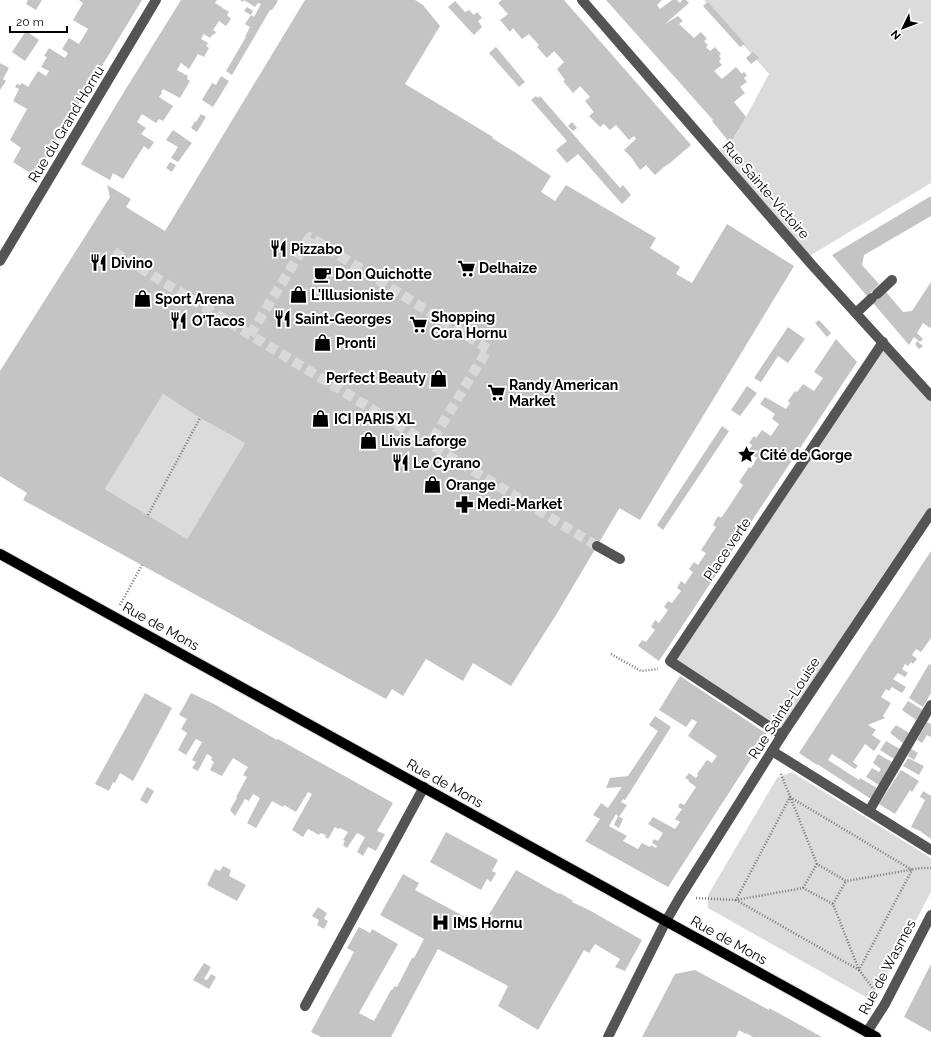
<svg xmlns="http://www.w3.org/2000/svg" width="931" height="1037" font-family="Raleway,sans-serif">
  <rect width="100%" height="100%" fill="#fff"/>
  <g fill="#dbdbdb">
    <polygon points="704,0 931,0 931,183 806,258 719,149 733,140 746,117 769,74"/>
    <polygon points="883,342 931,396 931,513 782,735 670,661"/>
    <polygon points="163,394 200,418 245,443 187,539 105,489"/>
    <polygon points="792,772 931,858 931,892 873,1001 708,908 708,895 777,778"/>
  </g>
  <g fill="#c4c4c4" fill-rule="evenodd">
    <polygon points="28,0 42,0 36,10 26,4"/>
    <polygon points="79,0 142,0 35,176 13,162 21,148 10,140 27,109 13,101 19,89 15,87 17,84 20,85 22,83 28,87 38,71 46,76 49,71 41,67 47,57 44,56 49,48 65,58 68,53 62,49 69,38 79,44 88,29 73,20 83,3"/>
    <polygon points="181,0 217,0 215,3 229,12 227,15 231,19 226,26 219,21 213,30 216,32 214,35 213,34 210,38 204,34 201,39 208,43 206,46 209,48 204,57 198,54 189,69 181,63 177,70 188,76 187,79 190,81 180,98 163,89 161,92 162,93 159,97 173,106 163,121 159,119 156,123 142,114 137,122 146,128 141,134 154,142 149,150 144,146 123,179 113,173 110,180 81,164 119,100"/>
    <polygon points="240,0 277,0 278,1 272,10 270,10 232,75 226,71 246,37 245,37 250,27 245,24 251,15 254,17 261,4 258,3 255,7 244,0 243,2"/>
    <path d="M305,0H415L423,5L440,26L405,84L493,137L492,138L513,151L551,176L541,192L555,201L566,185L656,238L650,248L680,267L676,274L692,283L727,224L794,266L640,520L619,508V509L556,615L511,686L473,663L463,681L426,659L403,696L392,689L386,699L23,500L27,493L0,476V371L110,197L107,185L131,199L126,207L165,231ZM163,394L200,418L245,443L187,539L105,489Z"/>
    <polygon points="502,0 564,0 691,145 670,163 664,167 655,175 646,165 640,170 631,157 624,150 636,139 634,136 629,140 616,125 610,130 604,124 600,127 589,116 594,112 585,101 590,97 580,86 573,93 563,81 565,80 557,69 564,62 554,51 547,58 537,47 539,45 529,34 522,39 513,28 510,32 500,20 508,14 498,3"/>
    <polygon points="606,0 662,0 657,5 660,9 672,0 677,0 680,3 682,0 686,0 689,3 665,24 678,16 683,21 679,24 694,38 701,32 707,39 704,41 708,45 706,47 710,51 715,47 721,54 719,56 721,59 719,61 722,65 714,71 722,79 736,67 742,74 744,72 747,75 744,78 747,82 740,87 745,93 734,102 746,117 732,141 730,143 712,121 713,120"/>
    <polygon points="455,1 465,12 469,10 474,15 477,12 482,18 478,21 482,27 474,35 448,7"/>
    <polygon points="708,2 745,44 740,47 703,6"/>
    <polygon points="247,7 253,11 251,15 244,11"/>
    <polygon points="26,31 39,40 25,61 12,52"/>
    <polygon points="496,47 525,82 519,87 489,53"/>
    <polygon points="753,52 759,58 751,64 746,58"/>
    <polygon points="0,63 9,68 3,79 6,81 0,90"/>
    <polygon points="221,76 229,81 213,107 202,100 212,83 216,85"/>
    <polygon points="536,96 538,98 540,96 620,188 623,185 631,195 622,204 578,154 567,163 556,150 567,141 531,100"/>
    <polygon points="201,114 206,117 197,132 191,128 195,121 196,122"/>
    <polygon points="572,122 577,128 573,131 568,126"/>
    <polygon points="173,130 192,143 178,162 171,158 178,147 166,140"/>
    <polygon points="170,162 176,165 172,172 166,168"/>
    <polygon points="931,196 931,216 864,255 862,265 879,284 867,296 832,255"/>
    <polygon points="931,282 931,326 930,328 923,323 917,333 923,339 920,342 914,337 909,345 873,303 886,292 903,312 912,311"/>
    <polygon points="819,320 831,333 827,337 815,323"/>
    <polygon points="788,327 805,339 788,363 778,356 761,382 754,378"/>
    <polygon points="836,339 857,362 659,661 638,646 642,640 646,642 655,630 651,627 655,620 659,623 668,610 664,607 668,601 672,603 681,591 677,588 681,581 685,584 693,572 689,569 694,562 698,565 706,553 701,550 716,527 713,525 718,516 721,518 721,517 722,517 743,485 739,482 749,467 751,468 757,458 748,452 752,445 749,443 754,436 756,438 762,430 771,436 779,424 772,419 775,414 760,404 765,397 786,409 790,403 788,401 795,391 797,392 803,384 814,391 823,378 814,372"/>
    <polygon points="917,341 923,346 919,349 915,344"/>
    <polygon points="747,386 757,393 740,416 731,410"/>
    <polygon points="722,426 729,431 663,530 657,525"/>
    <polygon points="931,551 931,638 921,652 916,649 912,655 917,659 913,664 911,662 908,666 905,664 902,669 908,673 905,677 898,673 893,679 906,687 902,693 892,687 889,691 886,689 881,697 891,703 883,716 885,718 868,725 876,730 872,735 881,741 874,751 865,744 853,762 858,766 855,769 832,754 828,760 859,780 860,778 877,788 871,799 817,764 817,765 799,753"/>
    <polygon points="929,664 931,665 931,693 923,707 909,698"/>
    <polygon points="680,676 767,734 668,887 585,841 600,819 593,815 601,803 608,808 622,787 606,788 610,778 628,776 658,731 649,725 655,716 671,727 625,800 623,799 621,802 627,805 619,817 616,814 609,826 627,836 623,841 638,849 642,843 650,847 651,845 656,848 657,846 652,843 654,839 658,841 663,833 648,824 653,817 675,829 680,822 675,819 682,809 678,807 680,803 684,805 696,787 688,781 689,780 685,778 689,773 696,778 698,775 697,774 707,760 712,763 717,756 688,736 697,722 692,719 686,727 659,710"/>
    <polygon points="145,693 172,708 133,781 120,773 115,783 113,782 109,791 95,784"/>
    <polygon points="191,693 214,704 277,740 278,739 393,803 377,831 385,834 376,851 368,847 363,856 357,852 365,837 357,833 347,848 343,845 345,841 343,840 348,832 340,828 338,829 335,827 328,839 325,837 326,835 320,833 319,835 308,829 303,837 292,830 312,794 308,792 296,812 284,805 283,807 272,801 256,828 247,823 260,798 253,794 249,801 245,799 235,816 230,810 237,798 236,797 247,777 243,775 248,767 233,758 222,776 210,770 214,762 211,760 212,757 207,754 198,771 192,768 196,762 192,760 202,742 196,739 186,755 178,750 187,733 181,729 187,719 179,715"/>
    <polygon points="908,701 923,710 916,720 902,710"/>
    <polygon points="927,722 931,724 931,737 927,735 922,743 917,740"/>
    <polygon points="896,725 909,733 903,743 890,733"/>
    <polygon points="886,741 900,749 894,759 880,750"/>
    <polygon points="911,749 918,753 914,760 908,756"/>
    <polygon points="878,754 892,762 879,785 866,777 872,768 879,772 881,769 873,763"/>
    <polygon points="908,758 924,766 919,775 903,766"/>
    <polygon points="901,770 919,781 912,792 910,790 895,814 879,804"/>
    <polygon points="147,787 154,791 147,804 140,800"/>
    <polygon points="923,791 931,796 931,839 920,831 911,827 925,800 920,797"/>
    <polygon points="618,816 623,819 619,828 614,825"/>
    <polygon points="446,832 498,860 492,871 496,873 491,882 487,879 481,890 430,862"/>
    <polygon points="223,866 231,870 229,876 246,885 237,901 207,885 215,869 220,871"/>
    <polygon points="516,870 559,894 560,893 573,901 572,902 589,910 642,940 625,971 615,967 620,959 595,944 589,953 584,950 538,1030 498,1006 508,986 438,949 391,1037 321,1037 311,1032 354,952 347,948 359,927 370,933 372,929 398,944 359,1013 374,1021 391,990 392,990 395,986 397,987 412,958 414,958 424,939 380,915 403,874 419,883 415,890 482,926"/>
    <polygon points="318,907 327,913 324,919 328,921 324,929 317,925 319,920 312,916"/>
    <polygon points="204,963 211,967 204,979 207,980 211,974 216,977 209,989 193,980"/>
    <polygon points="931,964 931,1032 904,1017"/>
    <polygon points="695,970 769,1010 769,1008 822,1037 753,1037 746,1033 746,1034 739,1030 736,1037 642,1037 675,974"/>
  </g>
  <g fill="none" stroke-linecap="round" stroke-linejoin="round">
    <g stroke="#d9d9d9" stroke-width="10" stroke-dasharray="10 5" stroke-linecap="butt">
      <polyline points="114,252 597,546"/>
      <polyline points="250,335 310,237 488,349 430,444"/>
    </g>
    <defs>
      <polyline id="major" points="0,554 876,1037"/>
    </defs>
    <use href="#major" stroke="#dbdbdb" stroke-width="12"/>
    <g stroke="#767676" stroke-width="2.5" stroke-dasharray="1 2" stroke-linecap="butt">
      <polyline points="148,515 200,418"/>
      <polyline points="120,605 142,565"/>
      <polyline points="611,654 641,671 658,669"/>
      <polyline points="781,774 817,864 846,881 921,868 931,868"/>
      <polygon points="790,797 912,870 859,970 736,900"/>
      <polyline points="803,888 817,864"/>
      <polyline points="696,898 736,900 803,888 833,904 859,970 875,991"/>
      <polyline points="833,904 846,881"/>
    </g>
    <g stroke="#545454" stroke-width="10">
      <polyline points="582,0 812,265 931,396"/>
      <polyline points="0,261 156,0"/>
      <polyline points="877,294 892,280"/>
      <polyline points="856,313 872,298"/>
      <polyline points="597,546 620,559"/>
      <polyline points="782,735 670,661 883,342"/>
      <polyline points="772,751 931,850"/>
      <polyline points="869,811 931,705"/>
      <polyline points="305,1006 424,787"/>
      <polyline points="867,1032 885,1004 931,915"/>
      <polyline points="608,1037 666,921 680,897 782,735 931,513"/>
    </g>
    <use href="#major" stroke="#000" stroke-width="10"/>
  </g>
  <defs>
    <symbol id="restaurant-bare" viewBox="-9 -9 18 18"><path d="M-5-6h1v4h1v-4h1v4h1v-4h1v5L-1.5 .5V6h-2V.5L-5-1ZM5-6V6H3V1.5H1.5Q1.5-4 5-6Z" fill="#000" stroke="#fff" stroke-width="2.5" paint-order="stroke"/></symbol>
    <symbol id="supermarket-bare" viewBox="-9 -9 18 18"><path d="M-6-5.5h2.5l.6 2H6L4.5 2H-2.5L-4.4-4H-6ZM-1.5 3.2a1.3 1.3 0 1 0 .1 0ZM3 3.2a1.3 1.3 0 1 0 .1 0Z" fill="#000" stroke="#fff" stroke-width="2.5" paint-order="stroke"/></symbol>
    <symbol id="cafe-bare" viewBox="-9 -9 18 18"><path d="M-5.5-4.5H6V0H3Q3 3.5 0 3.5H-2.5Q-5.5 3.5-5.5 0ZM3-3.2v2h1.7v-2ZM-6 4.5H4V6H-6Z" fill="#000" stroke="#fff" stroke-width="2.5" paint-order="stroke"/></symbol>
    <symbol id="shop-bare" viewBox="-9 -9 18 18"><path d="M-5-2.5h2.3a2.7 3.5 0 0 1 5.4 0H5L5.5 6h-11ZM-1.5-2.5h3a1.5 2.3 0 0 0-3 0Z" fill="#000" stroke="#fff" stroke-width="2.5" paint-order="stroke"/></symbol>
    <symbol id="sight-bare" viewBox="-9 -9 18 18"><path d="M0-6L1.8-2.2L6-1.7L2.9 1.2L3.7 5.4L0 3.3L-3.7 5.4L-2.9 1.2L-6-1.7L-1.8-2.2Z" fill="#000" stroke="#fff" stroke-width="2.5" paint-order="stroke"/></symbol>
    <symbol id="pharmacy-bare" viewBox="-9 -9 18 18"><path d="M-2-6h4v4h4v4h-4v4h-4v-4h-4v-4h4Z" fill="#000" stroke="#fff" stroke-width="2.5" paint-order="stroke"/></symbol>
    <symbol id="hospital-bare" viewBox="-9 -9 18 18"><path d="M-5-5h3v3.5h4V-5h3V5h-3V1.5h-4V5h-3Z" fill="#000" stroke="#fff" stroke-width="2.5" paint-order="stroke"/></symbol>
  </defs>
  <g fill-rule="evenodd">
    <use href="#restaurant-bare" x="266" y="236" width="25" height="25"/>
    <use href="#restaurant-bare" x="86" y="250" width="25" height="25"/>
    <use href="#supermarket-bare" x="454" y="256" width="25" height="25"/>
    <use href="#cafe-bare" x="310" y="262" width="25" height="25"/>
    <use href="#shop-bare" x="286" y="282" width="25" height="25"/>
    <use href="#shop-bare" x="130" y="286" width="25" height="25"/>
    <use href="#restaurant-bare" x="270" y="306" width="25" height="25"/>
    <use href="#restaurant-bare" x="166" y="308" width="25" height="25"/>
    <use href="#supermarket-bare" x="406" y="312" width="25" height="25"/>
    <use href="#shop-bare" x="310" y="330" width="25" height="25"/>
    <use href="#shop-bare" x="426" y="366" width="25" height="25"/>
    <use href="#supermarket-bare" x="484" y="380" width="25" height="25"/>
    <use href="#shop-bare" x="308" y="406" width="25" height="25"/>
    <use href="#shop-bare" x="356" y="428" width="25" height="25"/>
    <use href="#sight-bare" x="734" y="442" width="25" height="25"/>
    <use href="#restaurant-bare" x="388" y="450" width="25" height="25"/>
    <use href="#shop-bare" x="420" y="472" width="25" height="25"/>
    <use href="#pharmacy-bare" x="452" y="492" width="25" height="25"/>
    <use href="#hospital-bare" x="428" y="910" width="25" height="25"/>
  </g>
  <g text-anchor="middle" stroke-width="4" stroke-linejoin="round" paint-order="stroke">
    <g font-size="14" fill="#000" stroke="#fff">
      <text transform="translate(66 124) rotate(-59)" y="5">Rue du Grand Hornu</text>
      <text transform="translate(766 190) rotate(49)" y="5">Rue Sainte-Victoire</text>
      <text transform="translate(727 549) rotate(-56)" y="5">Place verte</text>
      <text transform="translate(161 626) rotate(29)" y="5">Rue de Mons</text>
      <text transform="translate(784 708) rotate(-57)" y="5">Rue Sainte-Louise</text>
      <text transform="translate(445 783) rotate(29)" y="5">Rue de Mons</text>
      <text transform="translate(729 940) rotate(29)" y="5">Rue de Mons</text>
      <text transform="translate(887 967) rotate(-62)" y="5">Rue de Wasmes</text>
    </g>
    <g font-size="14" font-weight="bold" fill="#000" stroke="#fff" text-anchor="start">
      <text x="291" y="254">Pizzabo</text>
      <text x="111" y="268">Divino</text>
      <text x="479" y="273">Delhaize</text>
      <text x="335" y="279">Don Quichotte</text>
      <text x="311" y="300">L'Illusioniste</text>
      <text x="155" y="304">Sport Arena</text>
      <text x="431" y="322">Shopping<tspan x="431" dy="16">Cora Hornu</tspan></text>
      <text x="295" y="324">Saint-Georges</text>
      <text x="192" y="326">O'Tacos</text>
      <text x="336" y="348">Pronti</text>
      <text x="426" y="383" text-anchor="end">Perfect Beauty</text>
      <text x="509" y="390">Randy American<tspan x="509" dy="16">Market</tspan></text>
      <text x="334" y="424">ICI PARIS XL</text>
      <text x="381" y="446">Livis Laforge</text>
      <text x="760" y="460">Cité de Gorge</text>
      <text x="413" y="468">Le Cyrano</text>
      <text x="446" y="490">Orange</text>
      <text x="477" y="509">Medi-Market</text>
      <text x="453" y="928">IMS Hornu</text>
    </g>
  </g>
  <g transform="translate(903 28) rotate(227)" stroke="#ffffff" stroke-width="3" paint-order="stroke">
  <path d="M0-3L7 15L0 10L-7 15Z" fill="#000000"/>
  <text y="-6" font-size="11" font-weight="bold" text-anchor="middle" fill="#000000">N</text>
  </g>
  <path d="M10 26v6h57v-6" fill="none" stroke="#000000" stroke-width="2"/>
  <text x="16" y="26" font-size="12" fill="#000000" stroke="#ffffff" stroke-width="3" paint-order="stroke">20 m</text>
</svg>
